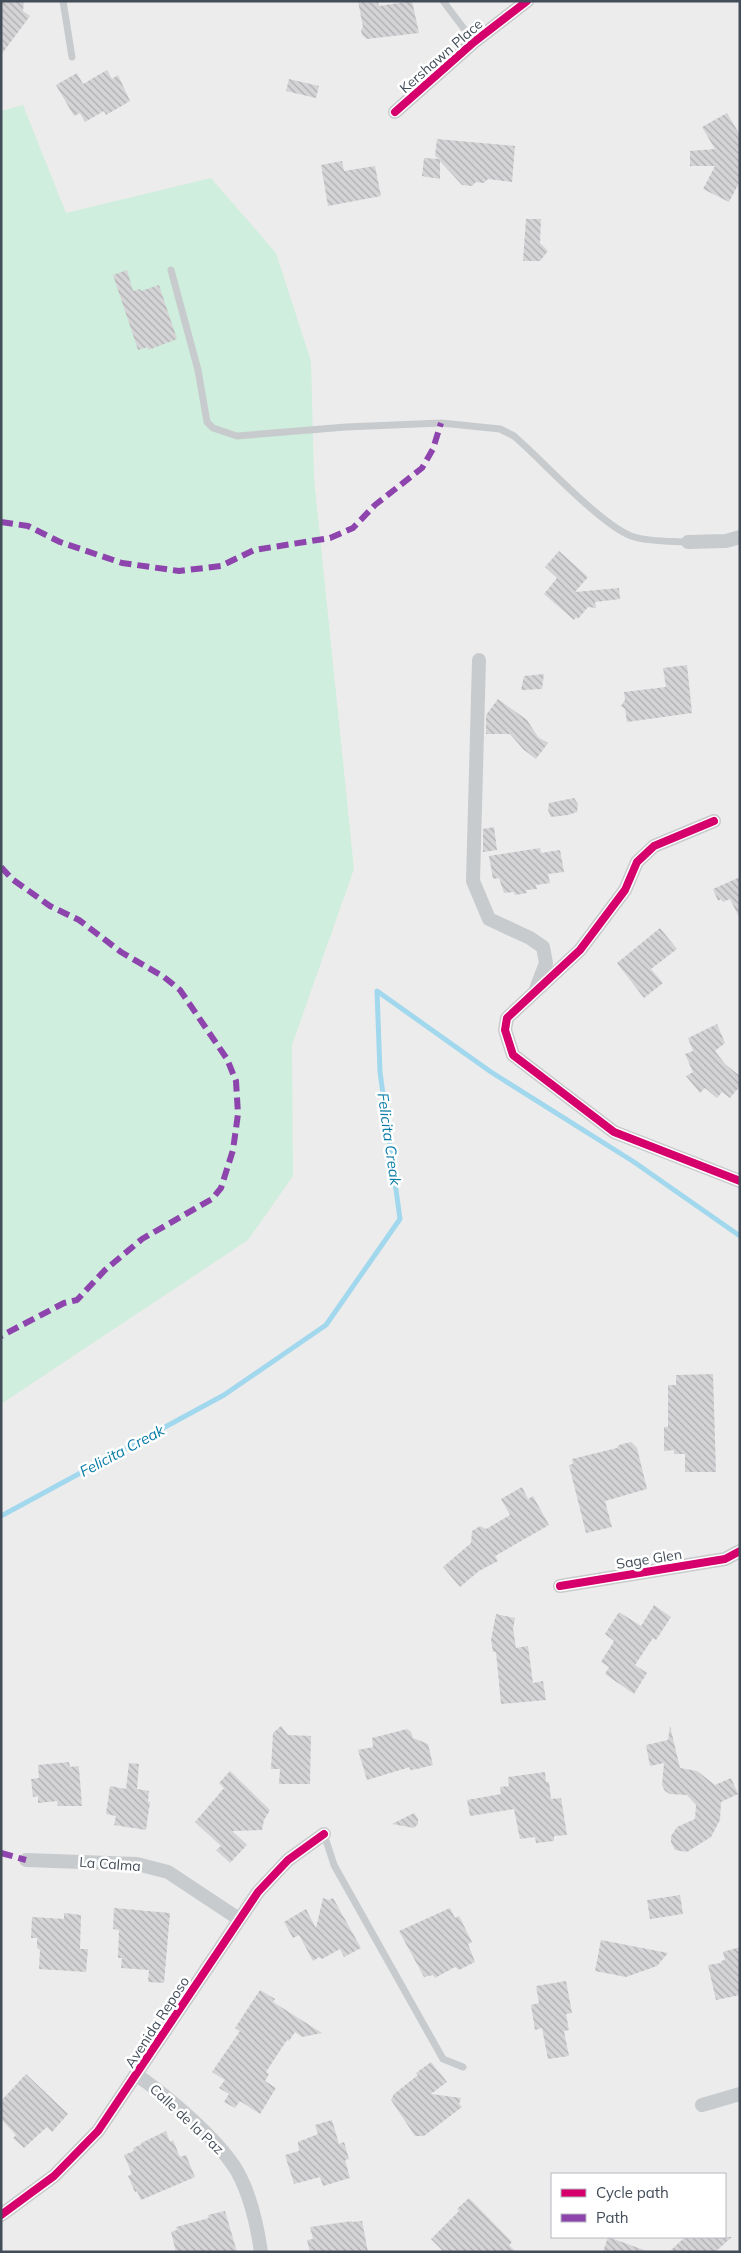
<svg xmlns="http://www.w3.org/2000/svg" width="741" height="2253" font-family="Mulish,sans-serif">
  <defs>
    <pattern id="building-back-hatch" width="6" height="6" patternUnits="userSpaceOnUse" patternTransform="scale(1.25)"><rect width="6" height="6" fill="#d4d4d7"/><path d="M-1 5l2 2M0 0l6 6M5-1l2 2" fill="none" stroke="#aeaeb1"/></pattern>
  </defs>
  <rect width="100%" height="100%" fill="#edecec"/>
  <polygon fill="#cfeedd" points="23,105 66,213 211,178 276,253 311,361 314,478 354,869 292,1045 293,1176 248,1240 1,1404 1,111"/>
  <g fill="none" stroke-linecap="round" stroke-linejoin="round">
    <polyline stroke="#a2d8ed" stroke-width="5" points="1,1516 224,1395 326,1325 400,1219 380,1072 377,991 491,1072 634,1162 740,1236"/>
  </g>
  <g fill="url(#building-back-hatch)">
    <polygon points="1,1 24,1 23,11 30,16 1,55"/>
    <polygon points="358,1 378,1 379,6 412,1 419,33 367,39 362,35 361,30 363,27"/>
    <polygon points="107,70 112,79 118,75 130,101 106,115 104,111 85,122 80,113 74,116 56,85 77,73 83,84"/>
    <polygon points="289,79 319,86 316,98 286,91"/>
    <polygon points="727,113 740,135 740,181 729,202 703,189 715,166 690,166 690,151 715,149 702,127"/>
    <polygon points="437,139 515,146 512,182 488,179 484,183 476,182 472,186 462,185 440,161 440,179 422,176 424,158 439,159 435,156"/>
    <polygon points="342,161 344,171 375,166 381,196 328,206 321,165"/>
    <polygon points="526,219 541,219 540,243 548,251 540,261 523,261"/>
    <polygon points="127,270 133,291 140,289 141,291 159,285 177,339 148,350 148,347 138,350 113,275"/>
    <polygon points="559,551 588,577 575,592 619,588 620,599 595,602 596,608 588,607 578,619 576,617 574,620 544,594 557,578 545,567"/>
    <polygon points="687,665 692,713 627,722 625,709 621,706 625,700 624,692 666,687 663,668"/>
    <polygon points="544,674 542,689 521,690 524,676"/>
    <polygon points="498,699 527,720 538,737 548,743 536,759 523,749 510,734 486,734 486,715"/>
    <polygon points="574,798 578,804 577,812 568,815 551,817 548,810 549,803"/>
    <polygon points="494,827 497,850 483,852 483,829"/>
    <polygon points="540,848 541,853 560,850 564,872 548,874 550,883 536,885 537,889 526,890 527,893 515,895 514,892 504,893 499,878 493,879 489,856"/>
    <polygon points="740,877 740,919 730,899 723,902 721,899 718,901 713,889"/>
    <polygon points="660,928 677,949 651,969 663,983 644,998 617,963"/>
    <polygon points="717,1024 725,1043 715,1051 725,1064 740,1076 740,1086 730,1098 722,1092 717,1098 705,1088 700,1093 686,1076 693,1072 685,1054 693,1051 688,1038"/>
    <polygon points="713,1374 716,1472 685,1472 685,1454 674,1454 674,1450 664,1451 664,1427 668,1427 668,1385 676,1385 676,1375"/>
    <polygon points="631,1442 637,1448 647,1489 605,1501 612,1527 586,1533 569,1465 573,1464 572,1459 617,1448 619,1445"/>
    <polygon points="522,1487 528,1499 533,1496 549,1525 495,1556 498,1561 479,1571 460,1587 443,1567 471,1543 472,1531 480,1526 486,1529 510,1515 501,1499"/>
    <polygon points="654,1605 671,1617 656,1640 653,1638 635,1665 647,1673 634,1694 605,1674 609,1667 601,1662 614,1641 605,1634 619,1612 641,1626"/>
    <polygon points="496,1614 515,1618 513,1629 516,1648 528,1646 533,1683 543,1681 546,1700 501,1704 496,1652 493,1652 491,1640"/>
    <polygon points="281,1726 288,1735 311,1736 310,1784 279,1784 280,1769 271,1769 273,1733"/>
    <polygon points="670,1726 680,1768 697,1771 715,1785 731,1778 738,1794 721,1802 720,1820 711,1837 687,1852 675,1850 671,1842 671,1836 677,1827 695,1819 696,1805 687,1795 670,1794 665,1791 662,1785 664,1763 650,1766 646,1745 668,1740"/>
    <polygon points="407,1729 411,1732 413,1738 428,1744 433,1765 417,1769 410,1770 410,1767 367,1780 358,1750 373,1747 372,1738"/>
    <polygon points="69,1762 70,1767 78,1766 79,1768 82,1806 58,1806 57,1801 38,1803 38,1796 33,1797 31,1779 39,1778 38,1765"/>
    <polygon points="129,1763 139,1764 137,1789 149,1791 148,1802 150,1802 146,1830 114,1825 116,1816 106,1814 110,1786 126,1789"/>
    <polygon points="230,1771 270,1810 264,1820 262,1830 232,1831 247,1845 230,1863 216,1850 221,1846 195,1822 224,1788 219,1783"/>
    <polygon points="545,1772 546,1782 549,1782 551,1799 561,1798 567,1835 554,1836 554,1841 536,1843 535,1837 520,1839 514,1809 470,1816 467,1800 501,1794 500,1787 509,1786 508,1777"/>
    <polygon points="414,1813 418,1819 418,1824 414,1828 392,1824"/>
    <polygon points="680,1895 683,1914 650,1919 647,1900"/>
    <polygon points="323,1898 329,1900 333,1898 361,1948 344,1957 340,1949 322,1959 319,1957 313,1961 299,1935 293,1938 284,1922 306,1909 316,1928"/>
    <polygon points="114,1908 170,1913 164,1983 148,1982 149,1970 121,1968 122,1958 118,1958 119,1930 113,1929"/>
    <polygon points="450,1908 455,1918 459,1916 472,1942 468,1944 475,1962 459,1970 455,1967 435,1978 433,1975 424,1977 399,1931"/>
    <polygon points="64,1913 81,1915 80,1949 88,1949 86,1972 39,1969 40,1950 37,1948 37,1938 31,1938 32,1917 64,1919"/>
    <polygon points="601,1940 668,1953 657,1966 626,1977 595,1971"/>
    <polygon points="740,1947 740,1995 716,2000 708,1965 721,1963 721,1961 725,1960 723,1952"/>
    <polygon points="566,1981 572,2013 566,2014 569,2030 564,2031 569,2056 548,2059 542,2028 535,2030 531,2005 539,2003 536,1986"/>
    <polygon points="260,1990 275,1999 273,2002 322,2033 302,2037 295,2032 289,2041 287,2040 266,2072 269,2074 265,2081 276,2088 260,2114 240,2101 235,2108 224,2102 229,2094 219,2088 225,2080 212,2072 240,2031 235,2028"/>
    <polygon points="431,2062 447,2082 431,2094 461,2098 459,2104 462,2107 424,2136 415,2136 391,2100 394,2094 418,2075 416,2073"/>
    <polygon points="26,2074 68,2114 52,2132 47,2127 24,2148 13,2138 16,2135 1,2119 1,2101"/>
    <polygon points="332,2120 339,2144 344,2142 349,2159 345,2160 350,2178 323,2186 320,2177 294,2184 285,2155 299,2151 298,2142 318,2134 315,2125"/>
    <polygon points="166,2131 170,2142 173,2140 180,2157 186,2155 195,2177 141,2200 137,2191 135,2192 128,2176 132,2174 124,2155 134,2151 133,2148 142,2144 141,2143"/>
    <polygon points="469,2198 512,2242 509,2245 516,2252 444,2252 431,2239 459,2211 457,2209"/>
    <polygon points="225,2211 237,2252 176,2252 171,2232 177,2230 176,2227 209,2218 208,2215"/>
    <polygon points="352,2221 352,2222 362,2221 368,2252 310,2252 307,2240 313,2239 310,2227"/>
    <polygon points="608,2237 644,2250 644,2252 603,2252"/>
    <polygon points="685,2237 732,2237 715,2252 669,2252"/>
  </g>
  <g fill="none" stroke-linecap="round" stroke-linejoin="round">
    <g stroke="#c8cbcd" stroke-width="7">
      <polyline points="63,1 72,57"/>
      <polyline points="443,1 474,42"/>
      <path d="M171,270L198,370L207,422L213,428L237,436L346,427L441,423L500,429L514,436L525,446C549,468 606,529 634,537C651,542 670,541 688,542"/>
      <polyline points="324,1834 334,1865 443,2059 463,2067"/>
    </g>
    <g stroke="#c8cbcd" stroke-width="14">
      <polyline points="395,112 474,42 527,1"/>
      <polyline points="688,542 726,541 740,537"/>
      <polyline points="479,660 473,881 489,919 530,938 543,947 546,963 536,989"/>
      <polyline points="714,821 654,846 637,862 625,890 580,950 507,1018 505,1030 513,1055 614,1132 740,1181"/>
      <polyline points="560,1586 725,1559 740,1551"/>
      <polyline points="26,1860 137,1864 168,1872 239,1919"/>
      <path d="M137,2075C168,2097 218,2139 237,2171C251,2196 257,2224 261,2252"/>
      <polyline points="702,2105 740,2094"/>
      <polyline points="1,2215 54,2176 98,2131 258,1892 288,1860 324,1834"/>
    </g>
    <g stroke="#8e44ad" stroke-width="6" stroke-dasharray="12 6" stroke-linecap="butt">
      <polyline points="1,522 28,526 60,542 122,563 179,571 221,566 254,550 330,538 353,528 375,505 422,468 433,449 441,423"/>
      <polyline points="1,867 12,879 50,906 79,920 121,952 164,977 180,990 227,1059 236,1081 238,1114 233,1150 221,1188 212,1199 142,1239 105,1270 77,1300 64,1303 1,1336"/>
      <polyline points="1,1853 26,1860"/>
    </g>
    <defs>
      <g id="cycleway">
        <polyline points="395,112 474,42 527,1"/>
        <polyline points="714,821 654,846 637,862 625,890 580,950 507,1018 505,1030 513,1055 614,1132 740,1181"/>
        <polyline points="560,1586 725,1559 740,1551"/>
        <polyline points="1,2215 54,2176 98,2131 258,1892 288,1860 324,1834"/>
      </g>
    </defs>
    <use href="#cycleway" stroke="#fff" stroke-width="11"/>
    <use href="#cycleway" stroke="#d6006c" stroke-width="8"/>
  </g>
  <g text-anchor="middle" stroke-width="5" stroke-linejoin="round" paint-order="stroke">
    <g font-size="14" fill="#434d59" stroke="#fff">
      <text transform="translate(441 56) rotate(-41)" y="5">Kershawn Place</text>
      <text transform="translate(649 1559) rotate(-9)" y="5">Sage Glen</text>
      <text transform="translate(110 1864) rotate(4)" y="5">La Calma</text>
      <text transform="translate(157 2022) rotate(-57)" y="5">Avenida Reposo</text>
      <text transform="translate(187 2119) rotate(43)" y="5">Calle de la Paz</text>
    </g>
    <g font-size="15" font-style="italic" fill="#097ca7" stroke="#fff">
      <text transform="translate(389 1139) rotate(82)" y="5">Felicita Creak</text>
      <text transform="translate(122 1451) rotate(-28)" y="5">Felicita Creak</text>
    </g>
  </g>
  <rect width="741" height="2253" fill="none" stroke="#434d59" stroke-width="5"/>
  <rect x="551" y="2173" width="175" height="65" fill="#ffffff" stroke="#b4b8bd"/>
  <rect x="561" y="2189" width="25" height="8" fill="#d6006c" stroke="#b4b8bd"/>
  <text x="596" y="2198" font-size="15" fill="#434d59">Cycle path</text>
  <rect x="561" y="2214" width="25" height="8" fill="#8e44ad" stroke="#b4b8bd"/>
  <text x="596" y="2223" font-size="15" fill="#434d59">Path</text>
</svg>
